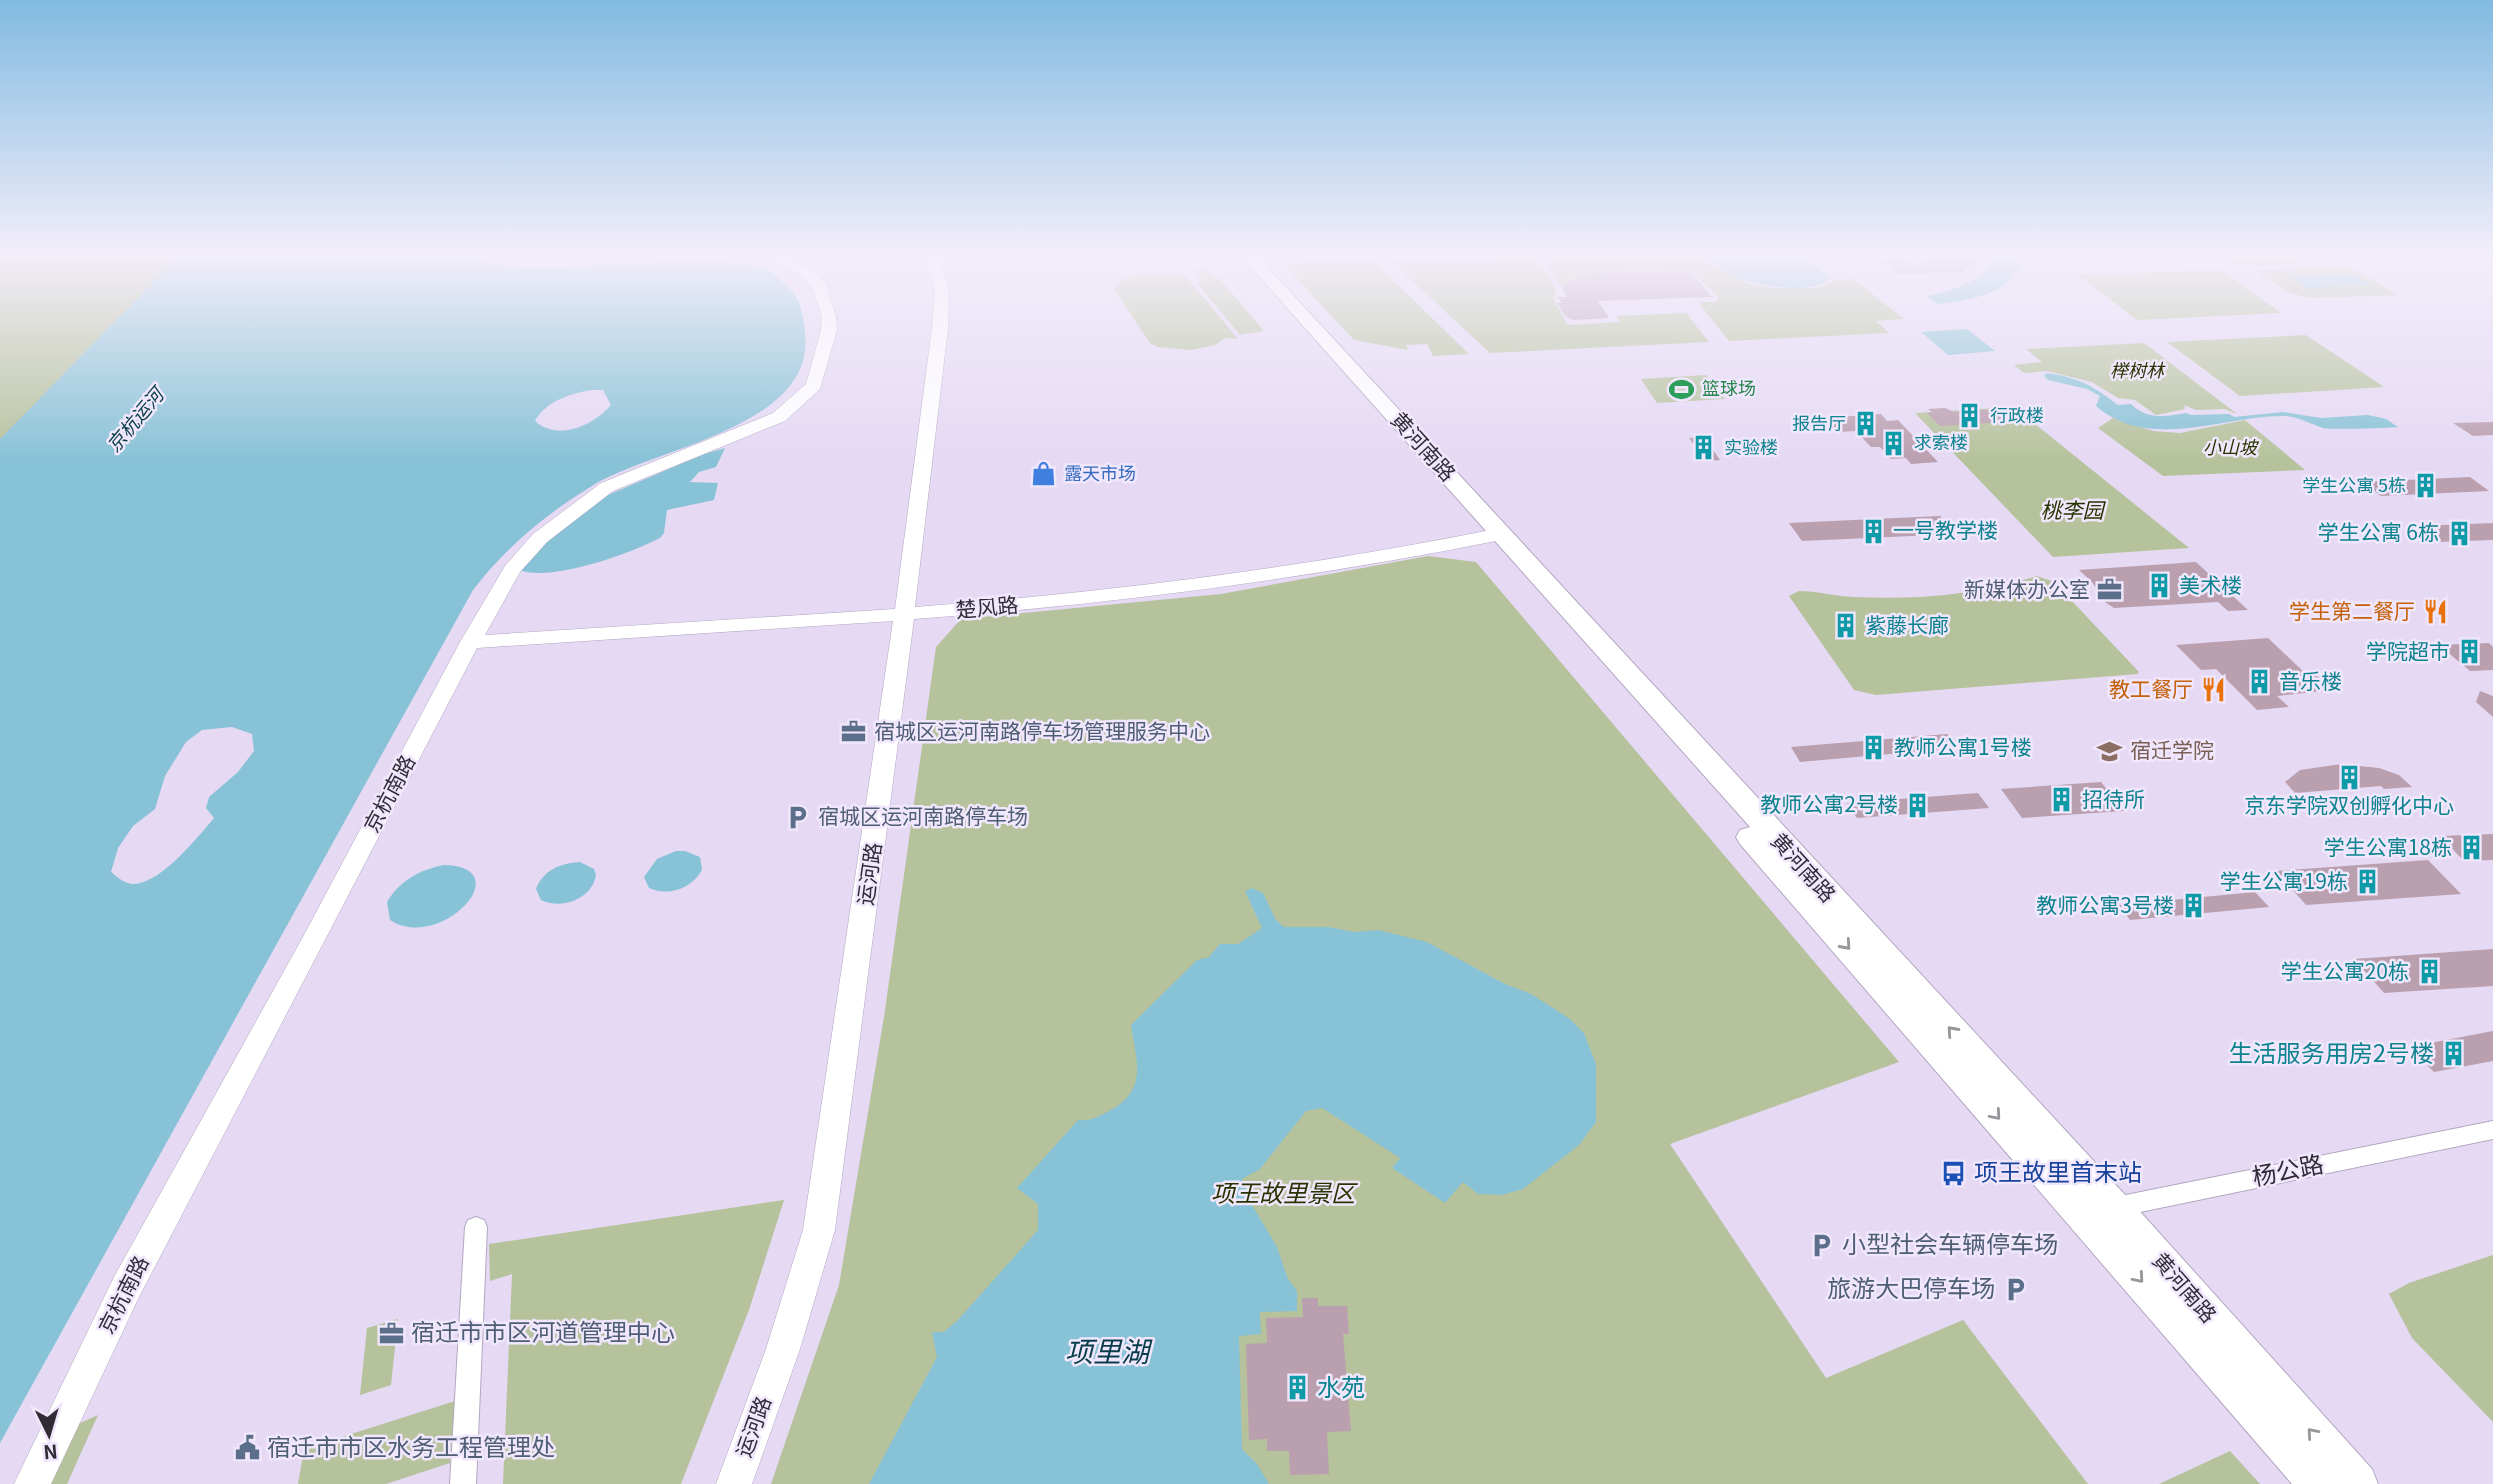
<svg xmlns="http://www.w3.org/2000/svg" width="2493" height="1484" font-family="Georgia,'Noto Sans SC',serif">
  <rect width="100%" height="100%" fill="#e5d9f4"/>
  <g fill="#b6c29c">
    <polygon points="0,254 184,254 0,446"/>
    <path d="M1557,254H1679L1703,260L1747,283L1771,288H1817L1837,280L1853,279L1904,319L1876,321L1889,333L1729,341L1698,302H1715L1719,298L1693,272C1647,273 1601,266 1559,285L1543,257Z"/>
    <polygon points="2218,254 2328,254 2342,262 2237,266"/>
    <polygon points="1538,258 1556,291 1553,298 1568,325 1620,322 1616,316 1686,313 1709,342 1490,353 1392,262"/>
    <polygon points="1371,259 1469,354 1433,356 1427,344 1406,345 1408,350 1354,340 1283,264"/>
    <polygon points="2350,267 2398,295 2309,298 2288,292 2255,271"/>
    <polygon points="1206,269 1214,279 1219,278 1264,331 1240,335 1196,282 1207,280 1202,280 1194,270"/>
    <polygon points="2221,270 2281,313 2137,320 2079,275"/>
    <polygon points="1152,273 1184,274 1238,339 1225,338 1215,345 1191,350 1158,347 1150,343 1114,289 1125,278"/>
    <polygon points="2306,335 2384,387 2240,396 2167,342"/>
    <polygon points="2144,343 2237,414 2225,409 2196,410 2184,405 2185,409 2156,415 2135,400 2118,398 2092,382 2047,371 2024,373 2014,365 2042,362 2026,349"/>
    <polygon points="1706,375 1725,399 1657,403 1641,379"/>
    <polygon points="2014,407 2189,548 2053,557 1915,413"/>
    <polygon points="2113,418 2153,431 2180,433 2245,420 2305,470 2163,476 2098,428"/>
    <polygon points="1428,556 1476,562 1899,1062 1670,1144 1826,1378 1963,1320 2088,1484 771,1484 839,1285 884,1017 936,647 961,619 1221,594"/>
    <path d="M2037,576L2054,582L2139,672L2137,674L1876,695L1854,690L1789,596L1799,591C1817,591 1835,596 1853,597C1917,600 1976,595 2037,576Z"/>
    <polygon points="784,1200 749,1310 681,1484 503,1484 512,1274 490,1281 489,1244"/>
    <polygon points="2493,1255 2493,1422 2412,1338 2389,1294 2409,1283"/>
    <polygon points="398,1319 391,1385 360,1395 367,1328"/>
    <polygon points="455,1401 450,1463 386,1484 298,1484 304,1449"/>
    <polygon points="98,1415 67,1484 50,1484 78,1424"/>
    <polygon points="2230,1451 2260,1484 2159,1484"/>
  </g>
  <g fill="#88c2d6" fill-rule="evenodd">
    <path d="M181,254H469C508,289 706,243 769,271C776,274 783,283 789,288C801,299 803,316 805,332C817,428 652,448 592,486C547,513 505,548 473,590L0,1443V439ZM593,390H603L611,405C594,425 558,442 535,421C546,401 571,393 593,390ZM232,727L252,734L254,751L238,772L209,797L206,808L214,818C196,839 163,881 135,884C126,885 117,877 111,872L118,848L133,826L155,809L165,776L186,742L202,730Z"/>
    <path d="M1689,254H1801L1830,278C1817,296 1757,286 1739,278C1722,270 1708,258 1689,254Z"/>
    <path d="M1995,254H2023C2017,294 1970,300 1939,304L1927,296C1952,291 1987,281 1995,254Z"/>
    <polygon points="2352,274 2371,285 2307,288 2289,276"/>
    <polygon points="1967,329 1995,351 1948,355 1921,332"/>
    <path d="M2047,373C2081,378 2096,388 2118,405L2131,404C2148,421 2167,416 2187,413L2191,415L2229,414L2234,417L2283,412L2321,418L2368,415L2386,419L2398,427C2390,428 2330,430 2323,428C2309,424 2298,416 2283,416C2221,416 2150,452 2096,406L2100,396L2087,389L2048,380L2044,376Z"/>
    <path d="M725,448L716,467L699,472L690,482L718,483L714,500L667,510L664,533L660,538C629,554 552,582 519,570L552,537L608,495L704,454Z"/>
    <path d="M676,851H685L700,857L702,870C692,888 669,897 649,888L644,877L657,859Z"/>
    <path d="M580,862L594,869L596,875C592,899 562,910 541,900L536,889C543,870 561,863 580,862Z"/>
    <path d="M444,865C521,867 440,953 390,920L387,902C400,880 420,870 444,865Z"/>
    <path d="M1252,888L1263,893L1276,920L1284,927H1328L1355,932L1378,930L1427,942L1505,984L1531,994L1570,1019L1584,1033L1596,1064V1122L1579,1145L1523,1189L1502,1195L1478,1194L1463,1182L1445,1203L1392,1168L1400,1158L1322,1108L1306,1111L1260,1169L1242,1179L1252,1205L1277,1247L1288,1279L1297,1291V1311L1260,1312L1261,1334L1239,1336L1242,1449L1257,1464L1269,1484H869L937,1357L932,1332H944L958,1320L1038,1230V1204L1017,1188L1078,1120C1091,1121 1098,1117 1109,1111C1149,1090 1136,1060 1131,1025L1197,960L1209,957L1220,944H1238L1262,928L1245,891Z"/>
  </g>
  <g fill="#ba9faf">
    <polygon points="1871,254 1901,254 1918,267 1935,254 1989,254 1963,272 1898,274"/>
    <polygon points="1611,272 1692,272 1712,297 1598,301 1609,318 1573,320 1565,316 1557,303 1562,303 1558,297 1567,297 1560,285 1592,274"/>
    <polygon points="1945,408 1954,412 2003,409 2016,421 1940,426 1927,413 1932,412 1928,409"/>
    <polygon points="1881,414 1887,421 1898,420 1938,462 1911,464 1906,458 1891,459 1880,447 1871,447 1856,431 1838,432 1824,418"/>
    <polygon points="2493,422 2493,435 2473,436 2453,423"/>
    <polygon points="1704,437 1720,460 1705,461 1689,438"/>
    <polygon points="2470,477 2489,491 2381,496 2363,482"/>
    <polygon points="1940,516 1956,534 1802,541 1789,523"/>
    <polygon points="2493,523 2493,540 2437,542 2417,526"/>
    <polygon points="2196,562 2248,610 2228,611 2218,602 2114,608 2105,602 2092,582 2079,570"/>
    <polygon points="2268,638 2309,677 2317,676 2332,690 2277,696 2289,707 2257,710 2216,669 2201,670 2176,645"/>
    <polygon points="2489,643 2493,647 2493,670 2470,671 2439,645"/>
    <polygon points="2480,691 2493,696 2493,717 2476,702"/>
    <polygon points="1947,734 1958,748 1800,762 1791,747"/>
    <polygon points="2341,764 2379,768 2399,775 2412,787 2384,789 2381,786 2295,793 2285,782 2300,770"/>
    <polygon points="2101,782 2124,811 2022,818 2001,789"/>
    <polygon points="1978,793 1989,808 1857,818 1847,803"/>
    <polygon points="2493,834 2493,860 2464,861 2440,836"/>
    <polygon points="2428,860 2461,894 2306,905 2276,871"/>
    <polygon points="2255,892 2269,907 2130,920 2119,905"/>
    <polygon points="2493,949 2493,986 2384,993 2354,959"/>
    <polygon points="2493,1031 2493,1061 2434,1072 2409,1047"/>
    <polygon points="1302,1298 1318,1298 1318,1306 1347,1306 1349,1334 1343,1334 1351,1431 1327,1432 1329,1474 1290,1475 1289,1451 1267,1451 1267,1439 1249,1440 1246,1344 1267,1343 1266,1318 1303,1317"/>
  </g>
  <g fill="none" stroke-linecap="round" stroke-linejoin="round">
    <defs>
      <g id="street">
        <polygon points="2493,1121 2493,1139 2111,1218 2103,1215 2100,1208 2103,1201 2111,1198"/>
        <polygon points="476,1217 484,1220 487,1227 476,1484 450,1484 465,1227 468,1220"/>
      </g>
      <path id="secondary" d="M764,254H781L813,270L826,285L836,317L837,330L820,389L785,421L613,491L547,542L520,572L485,635L895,609L932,328L935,289L924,254H938L949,289L948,328L915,607C1113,592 1307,567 1501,528L1510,534L1501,540C1306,579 1112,604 914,619L835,1230L800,1349L752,1484H716L766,1349L803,1230L893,621L477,648L138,1299L51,1484H14L114,1277L304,935L460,642L505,566L533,534L601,483L773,413L806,384L821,330L822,317L812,286L803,276Z"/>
      <polygon id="primary" points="1239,254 1255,254 2126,1196 2372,1469 2378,1484 2292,1484 1740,844 1736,837 1740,830 1750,827"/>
    </defs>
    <use href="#street" stroke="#b3a7c0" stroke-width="2"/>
    <use href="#secondary" stroke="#b3a7c0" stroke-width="1"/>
    <use href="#primary" stroke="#b3a7c0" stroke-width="2"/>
    <use href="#street" fill="#fff" fill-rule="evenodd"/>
    <use href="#secondary" fill="#fff" fill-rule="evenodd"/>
    <use href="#primary" fill="#fff" fill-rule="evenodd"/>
  </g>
  <defs><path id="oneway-chevron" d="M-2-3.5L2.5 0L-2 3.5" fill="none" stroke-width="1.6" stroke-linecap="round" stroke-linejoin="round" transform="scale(1.75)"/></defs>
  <g stroke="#98969a">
    <use href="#oneway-chevron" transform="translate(1846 945) rotate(48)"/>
    <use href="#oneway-chevron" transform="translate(1952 1031) rotate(-132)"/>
    <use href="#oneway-chevron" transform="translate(1996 1115) rotate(49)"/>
    <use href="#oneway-chevron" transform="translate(2139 1278) rotate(49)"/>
    <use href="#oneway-chevron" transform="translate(2312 1433) rotate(-131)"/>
  </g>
  <linearGradient id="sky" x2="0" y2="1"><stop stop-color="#81bae1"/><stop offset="0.55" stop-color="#f3eefa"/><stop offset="1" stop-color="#f3eefa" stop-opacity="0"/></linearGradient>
  <rect width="2493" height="462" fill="url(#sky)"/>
  <defs>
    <symbol id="stadium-bare" viewBox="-9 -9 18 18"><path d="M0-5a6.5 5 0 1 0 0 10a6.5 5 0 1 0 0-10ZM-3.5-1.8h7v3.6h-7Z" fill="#2e9e5b" stroke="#f1e7fd" stroke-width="2.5" paint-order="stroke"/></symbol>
    <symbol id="building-bare" viewBox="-9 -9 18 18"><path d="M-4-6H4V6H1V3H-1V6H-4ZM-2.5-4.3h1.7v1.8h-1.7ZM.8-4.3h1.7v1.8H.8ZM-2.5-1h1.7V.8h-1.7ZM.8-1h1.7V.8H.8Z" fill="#0f9aa8" stroke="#f1e7fd" stroke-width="2.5" paint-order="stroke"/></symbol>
    <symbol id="shop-bare" viewBox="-9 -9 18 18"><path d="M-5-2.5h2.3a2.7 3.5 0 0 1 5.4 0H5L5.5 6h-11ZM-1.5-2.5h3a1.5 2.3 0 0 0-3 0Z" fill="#3f7fe0" stroke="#f1e7fd" stroke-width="2.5" paint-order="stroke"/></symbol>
    <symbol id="office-bare" viewBox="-9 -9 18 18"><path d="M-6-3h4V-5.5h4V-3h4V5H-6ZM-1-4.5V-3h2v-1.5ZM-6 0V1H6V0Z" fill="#5c6f8a" stroke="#f1e7fd" stroke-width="2.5" paint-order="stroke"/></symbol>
    <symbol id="restaurant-bare" viewBox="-9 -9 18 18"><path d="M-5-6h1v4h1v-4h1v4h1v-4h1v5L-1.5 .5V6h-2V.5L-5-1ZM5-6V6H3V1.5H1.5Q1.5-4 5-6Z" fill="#e8710a" stroke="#f1e7fd" stroke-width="2.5" paint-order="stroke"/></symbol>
    <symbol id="university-bare" viewBox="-9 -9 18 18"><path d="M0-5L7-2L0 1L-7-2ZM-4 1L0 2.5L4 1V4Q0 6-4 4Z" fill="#8d6e63" stroke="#f1e7fd" stroke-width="2.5" paint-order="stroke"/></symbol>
    <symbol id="parking-bare" viewBox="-9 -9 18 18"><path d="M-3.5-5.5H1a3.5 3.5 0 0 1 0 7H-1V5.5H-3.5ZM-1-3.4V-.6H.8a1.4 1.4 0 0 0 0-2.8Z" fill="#5c6f8a" stroke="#f1e7fd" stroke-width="2.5" paint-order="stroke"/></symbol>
    <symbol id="bus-bare" viewBox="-9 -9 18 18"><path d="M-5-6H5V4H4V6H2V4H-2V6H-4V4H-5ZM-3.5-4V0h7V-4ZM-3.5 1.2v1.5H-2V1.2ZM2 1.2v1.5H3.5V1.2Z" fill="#1a4fb4" stroke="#f1e7fd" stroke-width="2.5" paint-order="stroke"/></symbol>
    <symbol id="civic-bare" viewBox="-9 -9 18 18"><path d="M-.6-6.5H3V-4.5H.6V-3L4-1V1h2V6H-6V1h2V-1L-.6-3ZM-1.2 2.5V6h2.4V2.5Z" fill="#5c6f8a" stroke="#f1e7fd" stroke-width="2.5" paint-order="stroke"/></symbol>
  </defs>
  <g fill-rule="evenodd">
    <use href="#stadium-bare" x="1664" y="372" width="35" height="35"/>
    <use href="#building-bare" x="1952" y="398" width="35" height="35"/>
    <use href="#building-bare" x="1848" y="406" width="35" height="35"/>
    <use href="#building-bare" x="1876" y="426" width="35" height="35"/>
    <use href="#building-bare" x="1686" y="430" width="35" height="35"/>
    <use href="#shop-bare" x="1026" y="456" width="35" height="35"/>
    <use href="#building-bare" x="2408" y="468" width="35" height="35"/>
    <use href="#building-bare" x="1856" y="514" width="35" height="35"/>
    <use href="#building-bare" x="2442" y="516" width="35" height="35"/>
    <use href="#building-bare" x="2142" y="568" width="35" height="35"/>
    <use href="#office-bare" x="2092" y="572" width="35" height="35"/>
    <use href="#restaurant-bare" x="2418" y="594" width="35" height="35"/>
    <use href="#building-bare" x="1828" y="608" width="35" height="35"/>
    <use href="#building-bare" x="2452" y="634" width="35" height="35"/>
    <use href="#building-bare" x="2242" y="664" width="35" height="35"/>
    <use href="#restaurant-bare" x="2196" y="672" width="35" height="35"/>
    <use href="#office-bare" x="836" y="714" width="35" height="35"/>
    <use href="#building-bare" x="1856" y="730" width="35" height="35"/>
    <use href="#university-bare" x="2092" y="734" width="35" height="35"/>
    <use href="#building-bare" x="2332" y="760" width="35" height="35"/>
    <use href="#building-bare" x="2044" y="782" width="35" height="35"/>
    <use href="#building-bare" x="1900" y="788" width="35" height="35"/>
    <use href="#parking-bare" x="780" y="800" width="35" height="35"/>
    <use href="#building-bare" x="2454" y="830" width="35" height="35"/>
    <use href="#building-bare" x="2350" y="864" width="35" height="35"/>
    <use href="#building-bare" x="2176" y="888" width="35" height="35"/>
    <use href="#building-bare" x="2412" y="954" width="35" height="35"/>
    <use href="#building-bare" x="2436" y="1036" width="35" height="35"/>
    <use href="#bus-bare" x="1936" y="1156" width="35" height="35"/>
    <use href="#parking-bare" x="1804" y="1228" width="35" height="35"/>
    <use href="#parking-bare" x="1998" y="1272" width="35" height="35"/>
    <use href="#office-bare" x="374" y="1316" width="35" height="35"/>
    <use href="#building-bare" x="1280" y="1370" width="35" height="35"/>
    <use href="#civic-bare" x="230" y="1430" width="35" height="35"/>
  </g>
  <g text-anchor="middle" stroke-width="5" stroke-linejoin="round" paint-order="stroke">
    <g font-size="18" font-style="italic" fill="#283400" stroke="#f1e7fd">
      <text x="2137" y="377">榉树林</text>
      <text x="2230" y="454">小山坡</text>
    </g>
    <g font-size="18" fill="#27864d" stroke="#f1e7fd" text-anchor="start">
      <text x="1702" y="395">篮球场</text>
    </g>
    <g font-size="18" fill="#0d838f" stroke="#f1e7fd" text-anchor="start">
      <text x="1990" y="422">行政楼</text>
      <text x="1846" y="430" text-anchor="end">报告厅</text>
      <text x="1914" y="449">求索楼</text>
      <text x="1724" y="454">实验楼</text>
      <text x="2406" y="492" text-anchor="end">学生公寓 5栋</text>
    </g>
    <g font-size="18" fill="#366cbe" stroke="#f1e7fd" text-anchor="start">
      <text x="1064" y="480">露天市场</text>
    </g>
    <g font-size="19" font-style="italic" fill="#073d4b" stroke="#f1e7fd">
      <text transform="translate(135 420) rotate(-50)" y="7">京杭运河</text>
    </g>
    <g font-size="21" fill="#302c36" stroke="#f1e7fd">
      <text transform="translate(1423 447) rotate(48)" y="7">黄河南路</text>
      <text transform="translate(987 608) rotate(-5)" y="7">楚风路</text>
      <text transform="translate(390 794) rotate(-62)" y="7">京杭南路</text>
      <text transform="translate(1803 868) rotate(48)" y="7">黄河南路</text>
      <text transform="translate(870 874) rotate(-82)" y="7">运河路</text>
      <text transform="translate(2184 1288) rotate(49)" y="7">黄河南路</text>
      <text transform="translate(124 1295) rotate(-63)" y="7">京杭南路</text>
      <text transform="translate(754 1427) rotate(-70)" y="7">运河路</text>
    </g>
    <g font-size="21" font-style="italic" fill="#283400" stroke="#f1e7fd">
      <text x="2072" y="518">桃李园</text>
    </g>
    <g font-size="21" fill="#0d838f" stroke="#f1e7fd" text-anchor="end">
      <text x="1893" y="538" text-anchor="start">一号教学楼</text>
      <text x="2439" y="540">学生公寓 6栋</text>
      <text x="2179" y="593" text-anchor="start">美术楼</text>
      <text x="1865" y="633" text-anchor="start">紫藤长廊</text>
      <text x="2450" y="659">学院超市</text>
      <text x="2279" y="689" text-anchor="start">音乐楼</text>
      <text x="1894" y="755" text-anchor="start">教师公寓1号楼</text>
      <text x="2082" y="807" text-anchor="start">招待所</text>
      <text x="1898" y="812">教师公寓2号楼</text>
      <text x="2349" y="813" text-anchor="middle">京东学院双创孵化中心</text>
      <text x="2452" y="855">学生公寓18栋</text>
      <text x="2348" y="889">学生公寓19栋</text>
      <text x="2174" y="913">教师公寓3号楼</text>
      <text x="2409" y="979">学生公寓20栋</text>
    </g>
    <g font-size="21" fill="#4e5e75" stroke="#f1e7fd" text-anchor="start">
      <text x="2090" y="597" text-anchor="end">新媒体办公室</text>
      <text x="874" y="739">宿城区运河南路停车场管理服务中心</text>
      <text x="818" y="824">宿城区运河南路停车场</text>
    </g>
    <g font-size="21" fill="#c56008" stroke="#f1e7fd" text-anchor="end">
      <text x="2415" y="619">学生第二餐厅</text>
      <text x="2193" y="697">教工餐厅</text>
    </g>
    <g font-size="21" fill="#785e54" stroke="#f1e7fd" text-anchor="start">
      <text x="2130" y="758">宿迁学院</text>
    </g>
    <g font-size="24" fill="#0d838f" stroke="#f1e7fd" text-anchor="end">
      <text x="2434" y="1062">生活服务用房2号楼</text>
      <text x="1317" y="1396" text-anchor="start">水苑</text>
    </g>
    <g font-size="24" fill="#302c36" stroke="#f1e7fd">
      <text transform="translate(2288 1171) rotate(-11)" y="8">杨公路</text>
    </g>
    <g font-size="24" fill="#164399" stroke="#f1e7fd" text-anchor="start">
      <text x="1974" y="1181">项王故里首末站</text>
    </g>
    <g font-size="24" font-style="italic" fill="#283400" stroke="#f1e7fd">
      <text x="1283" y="1202">项王故里景区</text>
    </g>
    <g font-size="24" fill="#4e5e75" stroke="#f1e7fd" text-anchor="start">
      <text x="1842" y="1253">小型社会车辆停车场</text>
      <text x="1995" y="1297" text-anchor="end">旅游大巴停车场</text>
      <text x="411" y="1341">宿迁市市区河道管理中心</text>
      <text x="267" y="1456">宿迁市市区水务工程管理处</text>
    </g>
    <g font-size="28" font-style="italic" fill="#073d4b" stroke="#f1e7fd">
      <text x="1107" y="1362">项里湖</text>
    </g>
  </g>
  <g transform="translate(49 1435) rotate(175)" stroke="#f1e7fd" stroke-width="5" paint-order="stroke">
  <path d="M0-5L12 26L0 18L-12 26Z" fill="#302c36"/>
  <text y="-10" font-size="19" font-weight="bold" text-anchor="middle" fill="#302c36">N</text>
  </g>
</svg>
